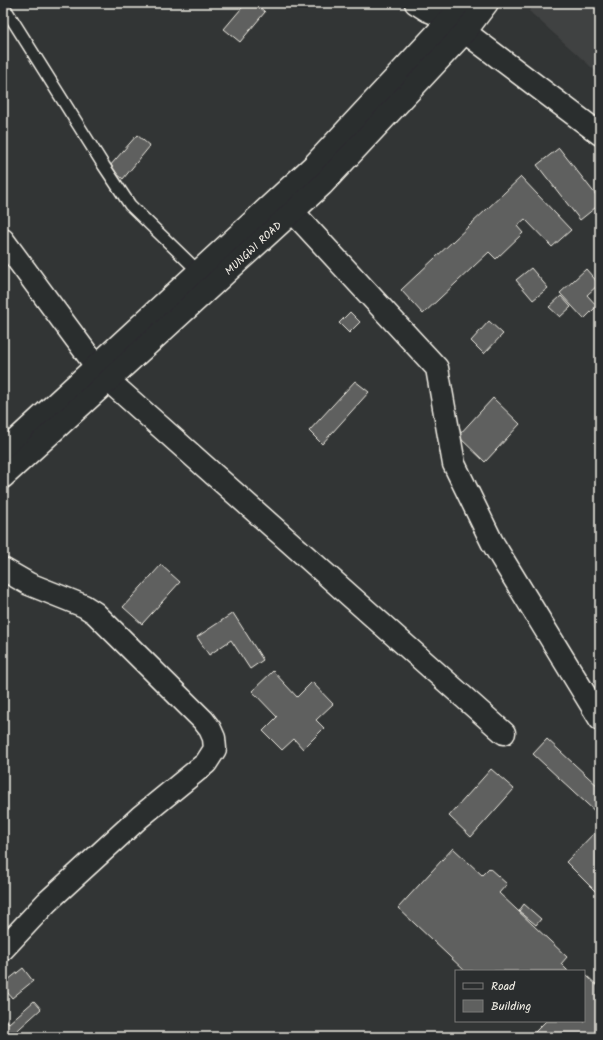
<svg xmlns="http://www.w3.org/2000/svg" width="603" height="1040" font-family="Kalam,sans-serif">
  <rect width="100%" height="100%" fill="#323535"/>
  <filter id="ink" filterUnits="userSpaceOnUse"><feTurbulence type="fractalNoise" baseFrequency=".025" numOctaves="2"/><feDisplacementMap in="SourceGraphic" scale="8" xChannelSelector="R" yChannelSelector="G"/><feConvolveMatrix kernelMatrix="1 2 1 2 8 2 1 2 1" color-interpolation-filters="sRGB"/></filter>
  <g filter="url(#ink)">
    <polygon fill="#404242" points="536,3 600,3 600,75 529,11"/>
    <g fill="#5f605f" stroke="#f4f1e8">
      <polygon points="246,3 255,3 265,12 240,42 224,29"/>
      <polygon points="137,135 150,146 123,179 109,167"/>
      <polygon points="559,148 600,200 600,204 580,220 537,165"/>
      <polygon points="521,177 571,230 552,247 525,219 517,226 523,233 496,259 489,252 423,314 401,290"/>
      <polygon points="531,268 548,288 533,300 516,280"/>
      <polygon points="586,269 599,284 587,295 597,306 584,319 560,293"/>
      <polygon points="561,296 571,307 560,317 549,307"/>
      <polygon points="350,312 360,322 349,333 339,323"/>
      <polygon points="489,321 503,334 484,354 471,341"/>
      <polygon points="355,381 369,392 322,444 309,431"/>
      <polygon points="493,398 520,424 485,462 458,436"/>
      <polygon points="161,565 180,582 142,624 123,607"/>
      <polygon points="233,613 263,660 250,669 231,640 209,655 197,637"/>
      <polygon points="273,671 297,697 312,682 333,704 316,720 324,728 303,749 294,739 282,750 263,731 277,717 252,691"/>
      <polygon points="547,739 600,788 600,813 599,815 533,754"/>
      <polygon points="491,769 514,789 471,837 449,816"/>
      <polygon points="600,827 600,896 566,862"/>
      <polygon points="453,848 482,875 489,868 507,884 499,893 567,957 561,964 568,971 465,971 398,908"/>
      <polygon points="524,904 541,919 536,925 519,911"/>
      <polygon points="23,968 33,981 12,998 3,987 3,984"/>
      <polygon points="587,976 600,988 600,1037 534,1037 532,1035 546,1021 584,1021 584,980"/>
      <polygon points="34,1001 41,1009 10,1037 3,1037 3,1016 9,1023"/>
    </g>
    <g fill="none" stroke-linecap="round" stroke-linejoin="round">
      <defs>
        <polyline id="lane" points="3,5 104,166 130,205 199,272"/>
        <g id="street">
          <polyline points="416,3 427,10 450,19"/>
          <polyline points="465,32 600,134"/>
          <polyline points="293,212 437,368 454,464 492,542 600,719"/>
          <polyline points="3,240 96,366"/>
          <polyline points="109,381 504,733"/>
          <polyline points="3,569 29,584 84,606 95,613 203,720 210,729 214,738 215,749 206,763 140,817 47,902 3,949"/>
        </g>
        <g id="secondary">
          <polyline points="3,452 313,166 450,19 463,3"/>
          <polyline points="3,477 322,185 465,32 487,3"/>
        </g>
      </defs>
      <use href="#lane" stroke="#f4f1e8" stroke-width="14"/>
      <use href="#street" stroke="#f4f1e8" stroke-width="25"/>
      <use href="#secondary" stroke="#f4f1e8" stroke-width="25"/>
      <use href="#lane" stroke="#2a2d2e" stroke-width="11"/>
      <use href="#street" stroke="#2a2d2e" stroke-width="22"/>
      <use href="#secondary" stroke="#2a2d2e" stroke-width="22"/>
    </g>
  </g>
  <g text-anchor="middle" stroke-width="3" stroke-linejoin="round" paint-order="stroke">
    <g font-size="11" fill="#f4f1e8" stroke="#2a2d2e">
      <text transform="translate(253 248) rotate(-43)" y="4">MUNGWI ROAD</text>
    </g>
  </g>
  <rect width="603" height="1040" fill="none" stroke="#2a2d2e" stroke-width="16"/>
  <rect x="8" y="8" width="587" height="1024" fill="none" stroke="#f4f1e8" stroke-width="1.5" filter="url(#ink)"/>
  <rect x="455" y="970" width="130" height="52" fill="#2a2d2e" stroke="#7b7b78"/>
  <rect x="463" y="983" width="20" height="6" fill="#2a2d2e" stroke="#7b7b78"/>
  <text x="491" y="990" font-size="12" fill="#f4f1e8">Road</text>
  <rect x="463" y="1000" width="20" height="12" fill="#5f605f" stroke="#7b7b78"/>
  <text x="491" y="1010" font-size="12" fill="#f4f1e8">Building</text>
</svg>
